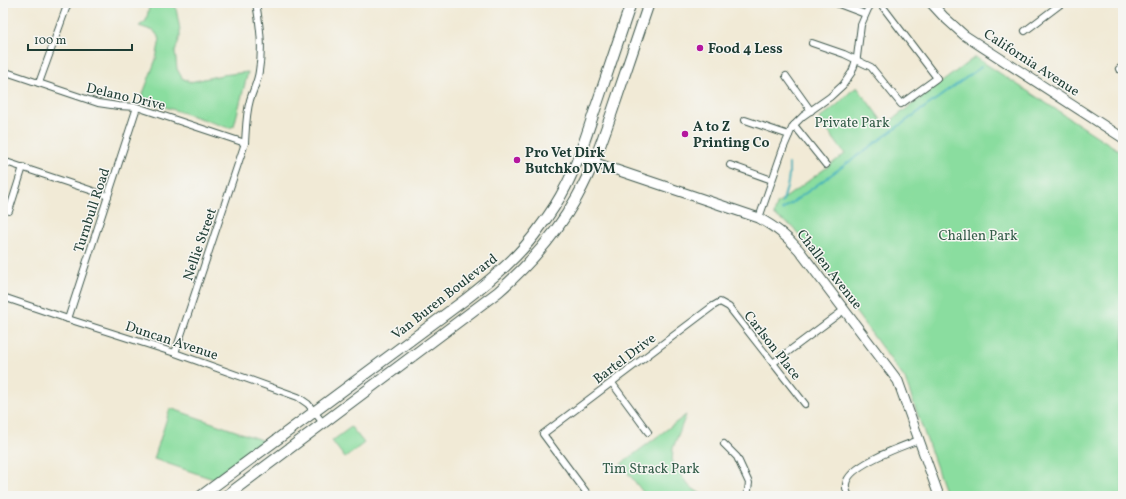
<svg xmlns="http://www.w3.org/2000/svg" width="1126" height="499" font-family="Vollkorn,serif">
  <rect width="100%" height="100%" fill="#f6f6f2"/>
  <filter id="ink" filterUnits="userSpaceOnUse"><feTurbulence type="fractalNoise" baseFrequency=".025" numOctaves="2"/><feDisplacementMap in="SourceGraphic" scale="8" xChannelSelector="R" yChannelSelector="G"/><feConvolveMatrix kernelMatrix="1 2 1 2 8 2 1 2 1" color-interpolation-filters="sRGB"/></filter>
  <filter id="wash" filterUnits="userSpaceOnUse"><feTurbulence type="fractalNoise" baseFrequency=".012" numOctaves="4" result="noise"/><feDisplacementMap in="SourceGraphic" scale="16" xChannelSelector="R" yChannelSelector="G"/><feGaussianBlur stdDeviation="0.9" result="paint"/><feColorMatrix in="noise" values="0 0 0 0 0 0 0 0 0 0 0 0 0 0 0 0 0 1.4 0 .05"/><feComposite in="paint" operator="in"/></filter>
  <g filter="url(#wash)">
    <rect width="100%" height="100%" fill="#f1ead6"/>
    <g fill="#8add9f" stroke="#548d6a">
      <polygon points="150,3 175,3 180,30 180,37 175,51 177,69 182,78 190,82 222,75 248,72 234,126 229,128 141,99 156,59 160,39 154,31 139,26 146,21"/>
      <polygon points="975,57 1123,153 1123,496 947,496 905,379 793,227 774,215 777,204 845,154 819,119 837,105 850,92 857,87 885,125"/>
      <polygon points="170,408 264,441 213,479 154,459"/>
      <polygon points="686,415 673,448 672,463 689,486 704,496 646,496 621,464"/>
      <polygon points="351,427 364,443 345,458 332,441"/>
    </g>
    <g fill="none" stroke-linecap="round" stroke-linejoin="round">
      <g stroke="#40b1ba" stroke-width="2">
        <path d="M782,203C787,189 790,178 789,164"/>
        <polyline points="782,210 981,67"/>
      </g>
    </g>
  </g>
  <g filter="url(#ink)">
    <g fill="none" stroke-linecap="round" stroke-linejoin="round">
      <defs>
        <g id="street">
          <polyline points="836,3 865,14"/>
          <polyline points="1025,31 1062,3"/>
          <polyline points="812,43 844,54 871,67 901,104 937,78 880,3"/>
          <polyline points="1119,69 1123,66"/>
          <polyline points="3,71 98,103 118,106 137,107 245,143"/>
          <polyline points="786,76 811,111"/>
          <polyline points="39,83 68,3"/>
          <polyline points="745,120 789,135"/>
          <polyline points="794,125 826,165"/>
          <polyline points="3,161 108,196"/>
          <polyline points="730,165 772,180"/>
          <polyline points="9,211 23,167"/>
          <polyline points="759,218 783,149 793,126 803,116 830,97 843,85 852,72 857,57 861,25 868,9 872,3"/>
          <polyline points="3,297 68,319 175,353 298,397 308,404 323,423"/>
          <polyline points="68,319 137,107"/>
          <path d="M175,353L245,143C246,129 246,114 250,100C253,90 258,81 259,71C263,48 260,26 256,3"/>
          <polyline points="773,363 844,310"/>
          <polyline points="612,383 648,432"/>
          <polyline points="724,444 737,457 749,483 747,496"/>
          <polyline points="589,496 543,434 713,306 720,302 729,307 805,404"/>
          <path d="M849,496C847,492 845,489 846,484C848,465 903,446 919,440"/>
        </g>
        <g id="secondary">
          <polyline points="931,3 943,16 964,35 1123,138"/>
          <path d="M578,157L759,218C776,228 786,235 799,250L898,381L939,496"/>
        </g>
        <g id="primary">
          <path d="M201,496L466,299C493,278 520,256 540,227C550,214 559,200 566,186C580,159 588,129 598,101C609,68 620,36 631,3"/>
          <path d="M226,496L498,292C529,265 557,233 577,197C592,170 602,141 612,112C624,76 637,39 649,3"/>
        </g>
      </defs>
      <use href="#street" stroke="#3e574c" stroke-width="8"/>
      <use href="#secondary" stroke="#3e574c" stroke-width="11"/>
      <use href="#primary" stroke="#3e574c" stroke-width="12"/>
      <use href="#street" stroke="#fff" stroke-width="6"/>
      <use href="#secondary" stroke="#fff" stroke-width="9"/>
      <use href="#primary" stroke="#fff" stroke-width="10"/>
    </g>
  </g>
  <g fill="#b5179e" stroke="#f6f6f2" stroke-width="1.5">
    <circle cx="700" cy="48" r="4"/>
    <circle cx="685" cy="134" r="4"/>
    <circle cx="517" cy="160" r="4"/>
  </g>
  <g text-anchor="middle" stroke-width="3" stroke-linejoin="round" paint-order="stroke">
    <g font-size="14" font-weight="bold" fill="#1f3d34" stroke="#f6f6f2" text-anchor="start">
      <text x="708" y="53">Food 4 Less</text>
      <text x="693" y="131">A to Z<tspan x="693" dy="16">Printing Co</tspan></text>
      <text x="525" y="157">Pro Vet Dirk<tspan x="525" dy="16">Butchko DVM</tspan></text>
    </g>
    <g font-size="14" fill="#1f3d34" stroke="#f6f6f2">
      <text transform="translate(1032 62) rotate(33)" y="5">California Avenue</text>
      <text transform="translate(126 96) rotate(13)" y="5">Delano Drive</text>
      <text transform="translate(91 210) rotate(-72)" y="5">Turnbull Road</text>
      <text transform="translate(199 244) rotate(-71)" y="5">Nellie Street</text>
      <text transform="translate(830 269) rotate(52)" y="5">Challen Avenue</text>
      <text transform="translate(444 296) rotate(-38)" y="5">Van Buren Boulevard</text>
      <text transform="translate(172 340) rotate(18)" y="5">Duncan Avenue</text>
      <text transform="translate(773 345) rotate(52)" y="5">Carlson Place</text>
      <text transform="translate(624 358) rotate(-37)" y="5">Bartel Drive</text>
    </g>
    <g font-size="14" fill="#345d49" stroke="#f6f6f2">
      <text x="852" y="127">Private Park</text>
      <text x="978" y="240">Challen Park</text>
      <text x="651" y="473">Tim Strack Park</text>
    </g>
  </g>
  <rect width="1126" height="499" fill="none" stroke="#f6f6f2" stroke-width="16"/>
  <path d="M28 44v6h104v-6" fill="none" stroke="#1f3d34" stroke-width="2"/>
  <text x="34" y="44" font-size="12" fill="#1f3d34" stroke="#f6f6f2" stroke-width="3" paint-order="stroke">100 m</text>
</svg>
